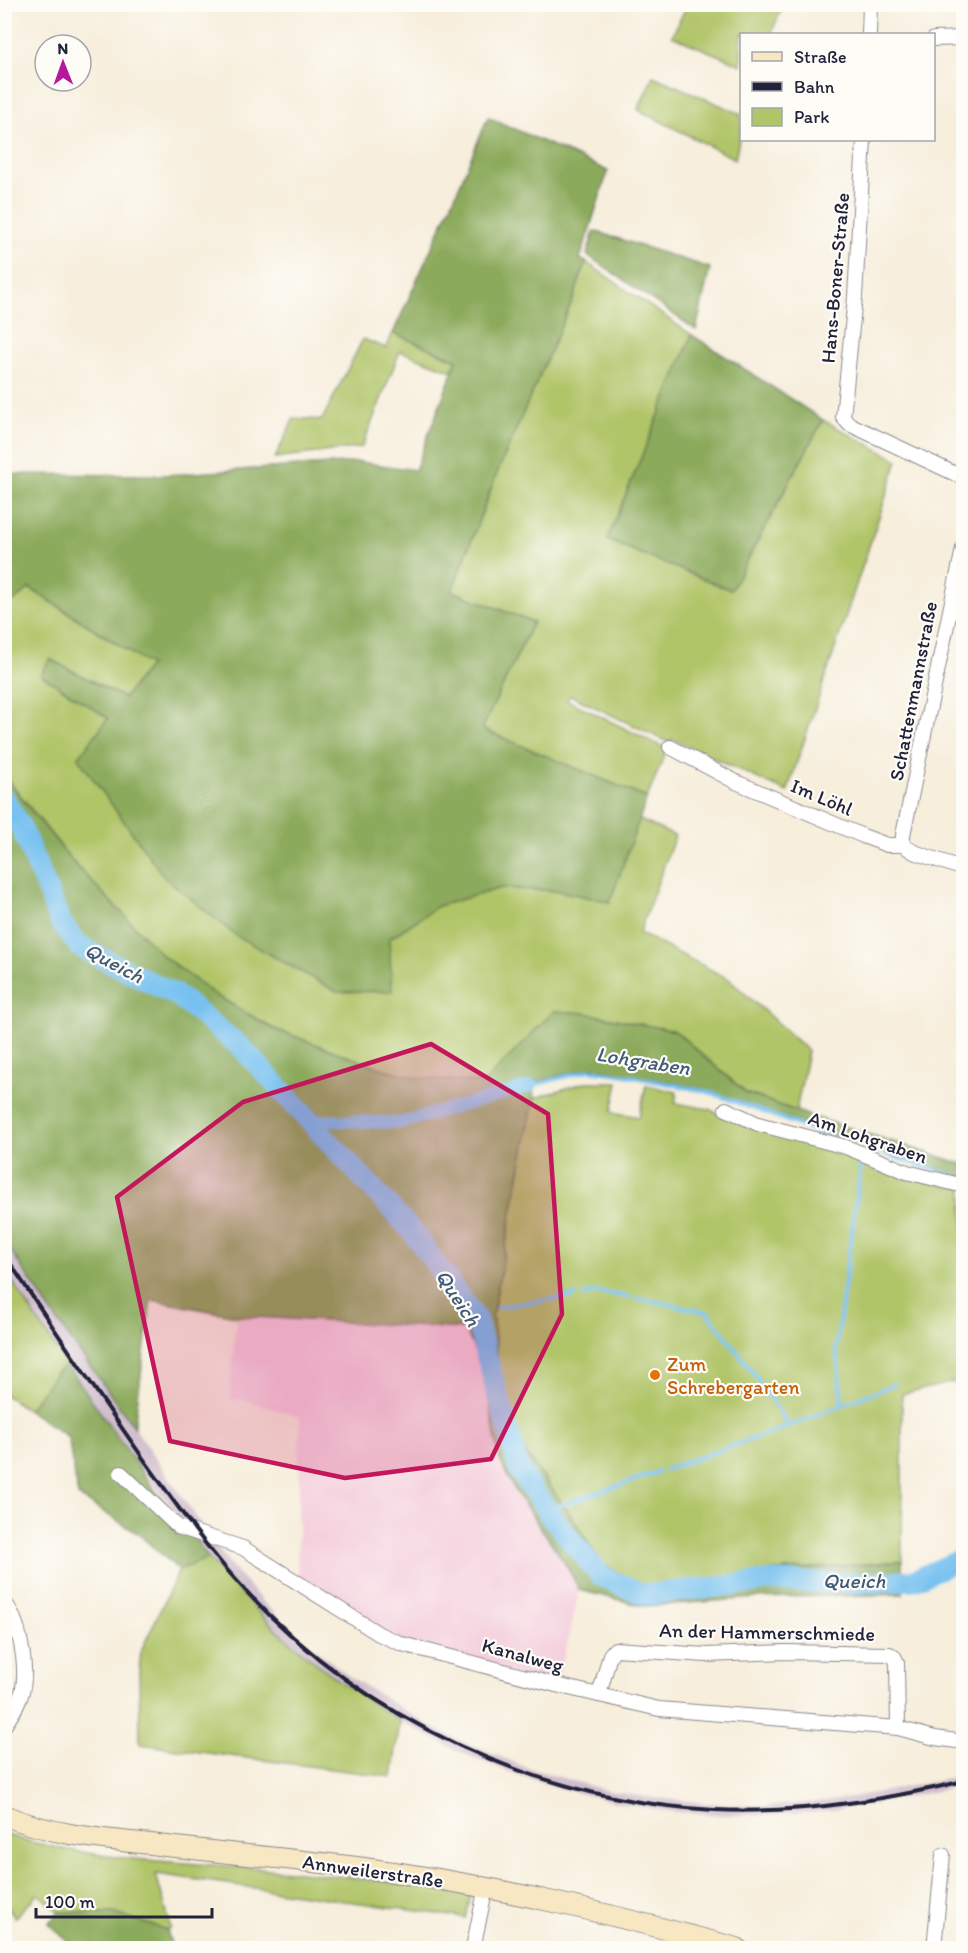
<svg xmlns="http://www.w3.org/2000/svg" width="968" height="1953" font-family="Itim,sans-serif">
  <rect width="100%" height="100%" fill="#fdfcf7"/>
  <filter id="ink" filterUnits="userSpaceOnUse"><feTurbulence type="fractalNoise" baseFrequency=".0167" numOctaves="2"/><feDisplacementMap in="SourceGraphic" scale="12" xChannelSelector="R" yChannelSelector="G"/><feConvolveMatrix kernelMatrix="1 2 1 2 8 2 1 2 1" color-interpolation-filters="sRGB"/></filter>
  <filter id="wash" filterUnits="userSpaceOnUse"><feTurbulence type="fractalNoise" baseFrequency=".008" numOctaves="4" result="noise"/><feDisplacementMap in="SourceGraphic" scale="24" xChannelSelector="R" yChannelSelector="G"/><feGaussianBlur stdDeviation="1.35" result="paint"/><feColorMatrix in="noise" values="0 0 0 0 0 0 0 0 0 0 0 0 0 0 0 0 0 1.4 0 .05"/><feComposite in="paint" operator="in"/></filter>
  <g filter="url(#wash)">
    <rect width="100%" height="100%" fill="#f7eedc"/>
    <polygon fill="#f4cfdd" points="236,1316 466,1329 476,1350 489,1400 499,1456 519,1497 569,1568 579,1590 571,1630 556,1685 416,1648 297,1583 300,1417 243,1399 230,1400"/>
    <g fill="#d0bdcd">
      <polygon points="4,1242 56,1319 134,1427 201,1524 184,1523 118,1438 67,1365 5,1269"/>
      <polygon points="194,1538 214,1543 236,1572 262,1601 293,1630 346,1674 430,1726 463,1742 528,1768 608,1791 645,1797 731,1805 772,1806 836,1800 963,1776 963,1785 875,1804 818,1812 772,1815 722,1815 668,1811 624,1804 566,1790 507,1771 462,1753 400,1721 363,1697 327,1672 285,1637 246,1600 208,1558"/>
    </g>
    <g fill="#b0c468" stroke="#697352" stroke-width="1.5">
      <polygon points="687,5 687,4 783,5 771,34 764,33 763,34 742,34 741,65 672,36"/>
      <polygon points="653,76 741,114 741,130 735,159 638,110"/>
      <polygon points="586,262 692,335 607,540 731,590 823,420 898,460 787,792 672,739 670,743 570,695 567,700 667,749 647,798 482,729 533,622 452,591 497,473 573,299"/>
      <polygon points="393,333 457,360 452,371 400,351 362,447 275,458 294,418 322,420 363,339 386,348"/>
      <polygon points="29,588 150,665 124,698 50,659 41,674 109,718 389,939 438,906 501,888 559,891 610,902 638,819 675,836 639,933 729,979 808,1051 796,1111 746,1093 675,1031 585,1013 554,1011 484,1084 473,1082 418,1078 380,1068 272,1028 217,996 164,957 73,862 5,776 4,592 14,601"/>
      <polygon points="586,1082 618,1082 612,1112 639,1117 646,1085 677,1092 675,1103 709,1109 726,1118 727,1113 860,1155 874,1169 909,1179 963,1188 963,1380 902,1394 902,1561 752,1573 643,1586 602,1564 569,1513 513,1435 502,1394 492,1316 534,1098"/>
      <polygon points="4,1269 67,1365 57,1372 28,1410 5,1395"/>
      <path d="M208,1558C233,1585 257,1613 285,1637C320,1669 360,1695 400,1721L392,1777L140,1744L139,1670L141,1651L179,1570Z"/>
      <path d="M4,1834C85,1860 174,1862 258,1868C329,1874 400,1883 471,1895L466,1918L156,1874L171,1928L167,1930L113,1913L60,1912L38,1894L15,1917L5,1904Z"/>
    </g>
    <g fill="#8caa5c" stroke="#57664c" stroke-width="1.5">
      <polygon points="488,117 608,171 580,259 586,262 573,299 497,473 452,591 533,622 482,729 647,798 610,902 559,891 501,888 438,906 389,939 392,991 337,992 235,935 164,877 78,758 108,718 41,675 50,659 124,698 150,665 30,588 14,601 5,592 5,474 165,475 359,462 415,470 457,360 393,333 455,196"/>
      <polygon points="594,231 710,268 696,330 587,255"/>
      <polygon points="692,335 823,420 731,590 607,540"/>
      <path d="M4,776L73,862L164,957L217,996L272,1028L380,1068L418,1078L473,1082L483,1084L554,1011L585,1013L675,1031L746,1093L796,1111L963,1164V1177L799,1125L705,1090L669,1082L593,1068L581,1070L532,1083L534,1098L492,1316L502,1394L513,1435L569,1513L602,1564L643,1586L752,1573L902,1561L903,1594L758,1598L644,1606L579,1590C558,1542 517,1506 499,1457C495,1443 494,1426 491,1412C486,1383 478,1355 465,1329L236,1316L151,1300L134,1427L56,1319L5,1242Z"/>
      <polygon points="67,1365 183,1530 194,1538 208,1558 179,1570 137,1533 78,1496 68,1437 28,1410 57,1372"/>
      <polygon points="60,1912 113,1913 167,1930 172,1948 75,1948 48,1923"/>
    </g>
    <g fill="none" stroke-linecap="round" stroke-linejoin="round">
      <g stroke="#77c1f0" stroke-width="4">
        <polyline points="531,1086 589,1070 625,1075 709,1092 829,1136"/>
        <polyline points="864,1147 960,1178"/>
        <polyline points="583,1295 598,1292 630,1297"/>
        <polyline points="637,1298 707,1312 749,1367 789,1426 895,1384"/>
        <polyline points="497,1307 575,1296"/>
        <polyline points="842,1405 836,1347 862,1156"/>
        <polyline points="666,1469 789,1426"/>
        <polyline points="547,1510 658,1472"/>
      </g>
      <polyline stroke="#77c1f0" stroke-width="12" points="309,1120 400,1123 531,1086"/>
      <polyline stroke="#77c1f0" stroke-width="21" points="4,799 20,825 61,923 80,947 178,996 241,1047 412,1231 476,1319 520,1472 550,1515 601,1576 645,1595 766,1581 862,1583 914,1580 964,1558"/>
    </g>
  </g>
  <g filter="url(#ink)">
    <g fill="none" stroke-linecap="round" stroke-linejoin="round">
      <defs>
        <g id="street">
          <polyline points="869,34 870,4"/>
          <polyline points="934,39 964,38"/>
          <polyline points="864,140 855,297 843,417 849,424 964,478"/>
          <polyline points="670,747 736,782 863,836 887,845 903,845 914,852 964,869"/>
          <polyline points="903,845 903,835 964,544"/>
          <polyline points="726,1109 758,1124 846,1147 907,1172 964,1186"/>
          <polyline points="121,1473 178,1527 243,1548 379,1634 402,1644 556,1685 659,1709 898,1728 935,1738 964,1742"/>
          <path d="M4,1602C20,1620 28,1669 22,1692C19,1705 11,1715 4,1726"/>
          <polyline points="599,1695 610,1655 615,1649 706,1655 785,1652 890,1654 895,1658 897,1663 898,1728"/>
          <polyline points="473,1948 486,1887"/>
          <polyline points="934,1948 943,1855"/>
        </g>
        <path id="secondary" d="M4,1815C50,1835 103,1839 151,1844C222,1853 293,1859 364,1868C491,1884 614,1915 737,1948"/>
      </defs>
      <use href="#street" stroke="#8c888c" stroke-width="16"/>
      <use href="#secondary" stroke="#8c888c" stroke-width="22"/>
      <use href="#street" stroke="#fff" stroke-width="14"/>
      <use href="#secondary" stroke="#f7e8c3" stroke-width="20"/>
      <path stroke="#22223b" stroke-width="4" d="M4,1254C52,1326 100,1398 150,1468C180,1510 210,1553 246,1591C365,1720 539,1801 714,1810C798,1814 881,1801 964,1781"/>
    </g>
  </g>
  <path fill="#c2185b" fill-opacity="0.2" stroke="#c2185b" stroke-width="4.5" stroke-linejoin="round" d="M431,1044L548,1114L562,1314L491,1459L345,1478L170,1441L117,1197L243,1102Z"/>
  <circle fill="#e8710a" stroke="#fdfcf7" stroke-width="2" cx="655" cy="1375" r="6"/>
  <g text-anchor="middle" stroke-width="4.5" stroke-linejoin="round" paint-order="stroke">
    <g font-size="20" fill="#22223b" stroke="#fdfcf7">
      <text transform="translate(835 278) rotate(-85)" y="7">Hans-Boner-Straße</text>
      <text transform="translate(913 691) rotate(-79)" y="7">Schattenmannstraße</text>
      <text transform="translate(822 797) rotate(23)" y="7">Im Löhl</text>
      <text transform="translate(868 1137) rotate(19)" y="7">Am Lohgraben</text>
      <text transform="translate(767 1632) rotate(1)" y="7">An der Hammerschmiede</text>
      <text transform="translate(523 1655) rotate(15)" y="7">Kanalweg</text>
      <text transform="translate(373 1871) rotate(8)" y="7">Annweilerstraße</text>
    </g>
    <g font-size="20" fill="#c56008" stroke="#fdfcf7" text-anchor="start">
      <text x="667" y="1371">Zum<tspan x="667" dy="23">Schrebergarten</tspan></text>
    </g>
    <g font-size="21" font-style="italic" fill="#405a7a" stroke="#fdfcf7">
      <text transform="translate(114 963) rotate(28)" y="7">Queich</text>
      <text transform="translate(643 1061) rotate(9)" y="7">Lohgraben</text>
      <text transform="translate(458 1298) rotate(57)" y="7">Queich</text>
      <text x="854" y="1588">Queich</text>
    </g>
  </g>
  <rect width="968" height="1953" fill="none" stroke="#fdfcf7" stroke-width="24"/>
  <rect x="740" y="33" width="195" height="108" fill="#fdfcf7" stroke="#a5a5ac" stroke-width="1.5"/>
  <rect x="752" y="52" width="30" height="9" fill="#f7e8c3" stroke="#a5a5ac" stroke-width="1.5"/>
  <text x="794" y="63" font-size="18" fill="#22223b">Straße</text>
  <rect x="752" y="82" width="30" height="9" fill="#22223b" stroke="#a5a5ac" stroke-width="1.5"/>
  <text x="794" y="93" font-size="18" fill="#22223b">Bahn</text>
  <rect x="752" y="108" width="30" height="18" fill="#b0c468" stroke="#a5a5ac" stroke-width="1.5"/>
  <text x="794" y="123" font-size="18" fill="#22223b">Park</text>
  <g transform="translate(63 63) rotate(359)"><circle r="28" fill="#fdfcf7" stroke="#a5a5ac" stroke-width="1.5"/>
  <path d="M0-4.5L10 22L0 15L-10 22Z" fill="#b5179e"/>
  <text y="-9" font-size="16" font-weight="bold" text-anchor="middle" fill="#22223b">N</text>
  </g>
  <path d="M36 1908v9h176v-9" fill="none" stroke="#22223b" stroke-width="3"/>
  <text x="45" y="1908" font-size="18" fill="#22223b" stroke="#fdfcf7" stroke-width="4.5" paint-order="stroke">100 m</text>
</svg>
